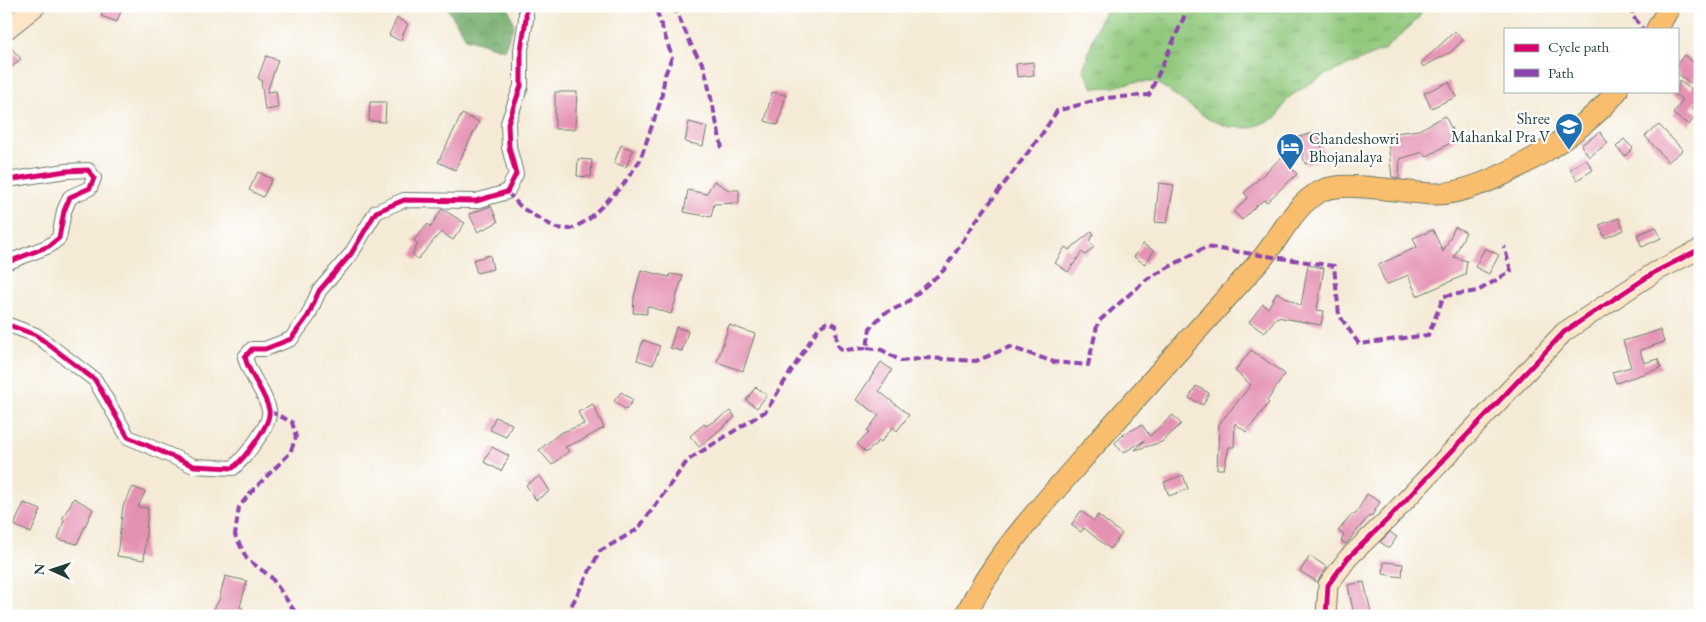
<svg xmlns="http://www.w3.org/2000/svg" width="1706" height="622" font-family="'EB Garamond',serif">
  <defs>
    <pattern id="grass-tufts" width="24" height="20" patternUnits="userSpaceOnUse" patternTransform="scale(1.25)"><rect width="24" height="20" fill="#90c87c"/><path d="M3 7l-1-3M5 7V3M7 7l1-3M15 17l-1-3M17 17v-4M19 17l1-3" fill="none" stroke="#75a466"/></pattern>
    <pattern id="forest-crowns" width="20" height="18" patternUnits="userSpaceOnUse" patternTransform="scale(1.25)"><rect width="20" height="18" fill="#74ac6c"/><path d="M2 6a3 3 0 1 1 6 0M12 15a3 3 0 1 1 6 0" fill="none" stroke="#5f8d5a"/></pattern>
  </defs>
  <rect width="100%" height="100%" fill="#fff"/>
  <filter id="ink" filterUnits="userSpaceOnUse"><feTurbulence type="fractalNoise" baseFrequency=".02" numOctaves="2"/><feDisplacementMap in="SourceGraphic" scale="10" xChannelSelector="R" yChannelSelector="G"/><feConvolveMatrix kernelMatrix="1 2 1 2 8 2 1 2 1" color-interpolation-filters="sRGB"/></filter>
  <filter id="wash" filterUnits="userSpaceOnUse"><feTurbulence type="fractalNoise" baseFrequency=".0096" numOctaves="4" result="noise"/><feDisplacementMap in="SourceGraphic" scale="20" xChannelSelector="R" yChannelSelector="G"/><feGaussianBlur stdDeviation="1.12" result="paint"/><feColorMatrix in="noise" values="0 0 0 0 0 0 0 0 0 0 0 0 0 0 0 0 0 1.4 0 .05"/><feComposite in="paint" operator="in"/></filter>
  <g filter="url(#wash)">
    <rect width="100%" height="100%" fill="#f4ead5"/>
    <polygon fill="url(#grass-tufts)" stroke="#588258" points="1108,6 1424,6 1418,19 1384,50 1325,75 1306,86 1288,98 1277,117 1251,128 1230,127 1210,120 1156,82 1134,82 1114,87 1093,88 1083,69 1099,22"/>
    <polygon fill="url(#forest-crowns)" stroke="#4a7450" points="446,6 508,6 514,25 504,50 466,38"/>
    <g id="blocks">
      <g fill="#e591b2">
        <polygon points="105,6 123,6 117,22 101,16"/>
        <polygon points="397,18 408,24 400,41 389,35"/>
        <polygon points="1455,31 1463,40 1451,52 1423,67 1421,63"/>
        <polygon points="6,42 21,59 6,72"/>
        <polygon points="1684,55 1700,67 1700,71 1690,83 1677,73 1677,64"/>
        <polygon points="266,56 278,60 267,92 276,91 278,108 265,110 261,80 258,78"/>
        <polygon points="1033,62 1034,75 1017,77 1016,64"/>
        <polygon points="1700,78 1700,95 1691,109 1697,113 1689,125 1673,114 1683,100 1672,93 1677,91 1679,81 1691,89"/>
        <polygon points="1449,82 1456,97 1431,108 1424,93"/>
        <polygon points="555,92 577,92 575,129 555,129"/>
        <polygon points="772,92 786,95 778,125 765,121"/>
        <polygon points="370,102 386,102 385,122 369,121"/>
        <polygon points="462,114 479,122 455,170 438,162"/>
        <polygon points="1445,116 1457,139 1426,157 1423,152 1400,159 1399,178 1392,177 1387,134 1419,130"/>
        <polygon points="689,122 707,127 703,146 685,142"/>
        <polygon points="1659,125 1683,150 1668,162 1645,136"/>
        <polygon points="1318,132 1325,159 1305,164 1298,137"/>
        <polygon points="1600,132 1608,143 1589,157 1581,145"/>
        <polygon points="1624,139 1633,148 1625,156 1616,147"/>
        <polygon points="621,145 633,150 626,167 614,163"/>
        <polygon points="1282,157 1297,174 1267,202 1264,200 1257,205 1242,220 1234,212 1248,197 1244,193"/>
        <polygon points="578,159 592,160 591,177 577,176"/>
        <polygon points="1586,159 1593,170 1577,180 1570,169"/>
        <polygon points="258,172 272,179 263,197 249,190"/>
        <polygon points="714,181 729,190 739,190 739,203 714,204 711,217 684,212 688,190 706,194"/>
        <polygon points="1159,183 1174,185 1167,223 1155,222"/>
        <polygon points="491,206 498,222 478,232 469,214"/>
        <polygon points="442,209 465,223 453,240 441,232 418,259 412,254 418,244 414,240 428,224 430,227"/>
        <polygon points="1619,218 1624,230 1605,238 1599,225"/>
        <polygon points="1455,227 1466,232 1454,257 1467,261 1465,275 1417,296 1408,275 1386,285 1378,265 1417,247 1413,238 1433,230 1443,252"/>
        <polygon points="1656,227 1661,238 1642,247 1637,235"/>
        <polygon points="1092,231 1094,234 1089,241 1094,247 1085,255 1082,252 1068,272 1055,263 1065,247 1069,250"/>
        <polygon points="1143,244 1154,251 1145,264 1134,257"/>
        <polygon points="1485,248 1499,255 1489,274 1475,267"/>
        <polygon points="490,255 493,269 477,273 473,260"/>
        <polygon points="1308,265 1324,268 1317,310 1324,311 1321,325 1277,317 1264,333 1249,322 1263,304 1268,308 1277,292 1301,306"/>
        <polygon points="641,270 669,277 670,274 683,276 671,314 647,306 647,314 633,313 634,297"/>
        <polygon points="729,325 755,334 743,371 717,362"/>
        <polygon points="676,327 688,331 682,351 670,348"/>
        <polygon points="1660,330 1664,342 1640,350 1644,363 1658,359 1661,368 1616,383 1612,372 1631,367 1623,341"/>
        <polygon points="643,340 660,346 653,365 637,360"/>
        <polygon points="1251,350 1285,374 1267,401 1269,403 1246,432 1235,423 1234,447 1229,447 1224,469 1217,469 1219,424 1251,385 1235,371"/>
        <polygon points="881,362 892,370 879,391 909,415 897,431 893,427 881,442 879,441 866,453 857,444 869,433 867,431 879,415 856,400"/>
        <polygon points="1196,386 1209,393 1203,405 1189,398"/>
        <polygon points="756,387 767,395 757,408 746,400"/>
        <polygon points="621,392 633,400 626,410 614,401"/>
        <polygon points="593,404 604,428 584,439 565,447 569,451 552,465 539,450 560,433 584,424 578,412"/>
        <polygon points="731,411 735,417 699,447 690,436 704,424 706,426"/>
        <polygon points="1173,415 1181,424 1162,442 1135,450 1145,440 1123,453 1115,443 1124,434 1142,425 1150,436"/>
        <polygon points="495,417 512,424 506,437 490,430"/>
        <polygon points="492,447 509,456 501,471 484,462"/>
        <polygon points="1183,475 1188,489 1169,496 1164,482"/>
        <polygon points="540,476 550,491 536,500 526,485"/>
        <polygon points="133,487 145,492 138,507 148,508 144,560 117,556 123,506"/>
        <polygon points="1367,494 1380,502 1371,517 1369,516 1346,544 1341,541 1344,535 1338,531 1353,513 1355,515"/>
        <polygon points="74,498 93,509 77,544 58,539 64,520 62,519"/>
        <polygon points="24,503 41,510 31,533 14,525"/>
        <polygon points="1081,511 1094,521 1098,515 1122,534 1110,549 1084,528 1081,532 1071,525"/>
        <polygon points="1390,532 1397,537 1389,548 1380,542"/>
        <polygon points="1310,556 1327,567 1317,582 1300,571"/>
        <polygon points="1384,562 1403,564 1402,577 1383,574"/>
        <polygon points="225,576 247,581 240,607 255,616 210,616 219,600"/>
        <polygon points="1364,582 1371,612 1354,616 1348,585"/>
      </g>
    </g>
  </g>
  <g filter="url(#ink)">
    <use href="#blocks" fill-opacity="0" stroke="#6a7a6c" stroke-width="1"/>
    <g fill="none" stroke-linecap="round" stroke-linejoin="round">
      <defs>
        <g id="street">
          <polyline points="6,182 14,179 66,171 88,170 94,178 90,188 70,197 64,211 59,238 49,246 6,263"/>
          <path d="M6,324L36,335L95,380L128,437L194,466L233,468C243,459 272,425 269,410C265,391 249,376 245,357L252,349H265L291,339L308,316L319,291L351,254L376,212L404,200L476,201L507,192L516,174L509,147L508,123L521,86V50L526,19V6"/>
        </g>
        <g id="secondary">
          <polyline points="6,30 36,6"/>
          <polyline points="1326,616 1328,585 1348,558 1387,520 1564,332 1655,272 1700,249"/>
        </g>
        <g id="primary">
          <polyline points="1657,29 1670,6"/>
          <path d="M965,616C993,558 1037,511 1079,463C1138,395 1199,328 1260,261C1279,240 1294,204 1321,191C1346,179 1406,194 1435,194C1488,194 1586,132 1617,91"/>
        </g>
      </defs>
      <use href="#street" stroke="#6a7a6c" stroke-width="16"/>
      <use href="#secondary" stroke="#6a7a6c" stroke-width="21"/>
      <use href="#primary" stroke="#6a7a6c" stroke-width="23"/>
      <use href="#street" stroke="#fff" stroke-width="14"/>
      <use href="#secondary" stroke="#fde5c5" stroke-width="19"/>
      <use href="#primary" stroke="#f9be6d" stroke-width="21"/>
      <g stroke="#8e44ad" stroke-width="4" stroke-dasharray="8 4" stroke-linecap="butt">
        <polyline points="674,6 693,49 704,66 722,148"/>
        <polyline points="1633,6 1632,15 1643,29"/>
        <polyline points="507,192 522,208 540,219 556,228 571,229 588,220 623,185 640,160 661,100 665,75 672,57 657,12 662,6"/>
        <polyline points="867,348 882,350 901,361 927,358 976,361 1010,347 1054,362 1088,365 1098,322 1147,279 1206,247 1334,266 1339,315 1359,344 1428,335 1444,296 1478,291 1511,271 1504,246"/>
        <polyline points="269,411 292,422 296,437 290,453 251,492 239,507 235,535 247,559 271,577 298,616"/>
        <polyline points="566,616 600,551 638,529 688,460 766,411 819,327 828,322 836,325 837,344 842,350 867,348 870,328 883,314 905,304 944,270 975,222 1042,134 1057,111 1104,98 1149,95 1189,6"/>
      </g>
      <defs>
        <g id="cycleway">
          <polyline points="6,182 14,179 66,171 88,170 94,178 90,188 70,197 64,211 59,238 49,246 6,263"/>
          <path d="M6,324L36,335L95,380L128,437L194,466L233,468C243,459 272,425 269,410C265,391 249,376 245,357L252,349H265L291,339L308,316L319,291L351,254L376,212L404,200L476,201L507,192L516,174L509,147L508,123L521,86V50L526,19V6"/>
          <polyline points="1326,616 1328,585 1348,558 1387,520 1564,332 1655,272 1700,249"/>
        </g>
      </defs>
      <use href="#cycleway" stroke="#fff" stroke-width="8"/>
      <use href="#cycleway" stroke="#d6006c" stroke-width="5"/>
    </g>
  </g>
  <defs>
    <symbol id="school-pin" viewBox="-11 -11 22 30"><path d="M0 17L-7.5 6A9.5 9.5 0 1 1 7.5 6Z" fill="#1f6fb2" stroke="#fff"/><path d="M0-5L7-2L0 1L-7-2ZM-4 1L0 2.5L4 1V4Q0 6-4 4Z" fill="#fff"/></symbol>
    <symbol id="hotel-pin" viewBox="-11 -11 22 30"><path d="M0 17L-7.5 6A9.5 9.5 0 1 1 7.5 6Z" fill="#1f6fb2" stroke="#fff"/><path d="M-6-4.5h1.5V1H6V5H4.5V3h-9V5H-6ZM-4 0a1.8 1.8 0 1 1 3.6 0ZM.5 0V-2.5h3Q6-2.5 6 0Z" fill="#fff"/></symbol>
  </defs>
  <g fill-rule="evenodd">
    <use href="#school-pin" x="1553" y="111" width="32" height="43"/>
    <use href="#hotel-pin" x="1274" y="131" width="32" height="43"/>
  </g>
  <g text-anchor="middle" stroke-width="4.5" stroke-linejoin="round" paint-order="stroke">
    <g font-size="16" fill="#1f3d34" stroke="#fff" text-anchor="end">
      <text x="1550" y="124">Shree<tspan x="1550" dy="18">Mahankal Pra V</tspan></text>
      <text x="1309" y="144" text-anchor="start">Chandeshowri<tspan x="1309" dy="18">Bhojanalaya</tspan></text>
    </g>
  </g>
  <rect width="1706" height="622" fill="none" stroke="#fff" stroke-width="25"/>
  <rect x="1504" y="28" width="175" height="65" fill="#ffffff" stroke="#a5b1ae"/>
  <rect x="1514" y="44" width="25" height="8" fill="#d6006c" stroke="#a5b1ae"/>
  <text x="1548" y="52" font-size="15" fill="#1f3d34">Cycle path</text>
  <rect x="1514" y="69" width="25" height="8" fill="#8e44ad" stroke="#a5b1ae"/>
  <text x="1548" y="78" font-size="15" fill="#1f3d34">Path</text>
  <g transform="translate(52 570) rotate(273)" stroke="#ffffff" stroke-width="4" paint-order="stroke">
  <path d="M0-4L9 19L0 12L-9 19Z" fill="#1f3d34"/>
  <text y="-8" font-size="14" font-weight="bold" text-anchor="middle" fill="#1f3d34">N</text>
  </g>
</svg>
